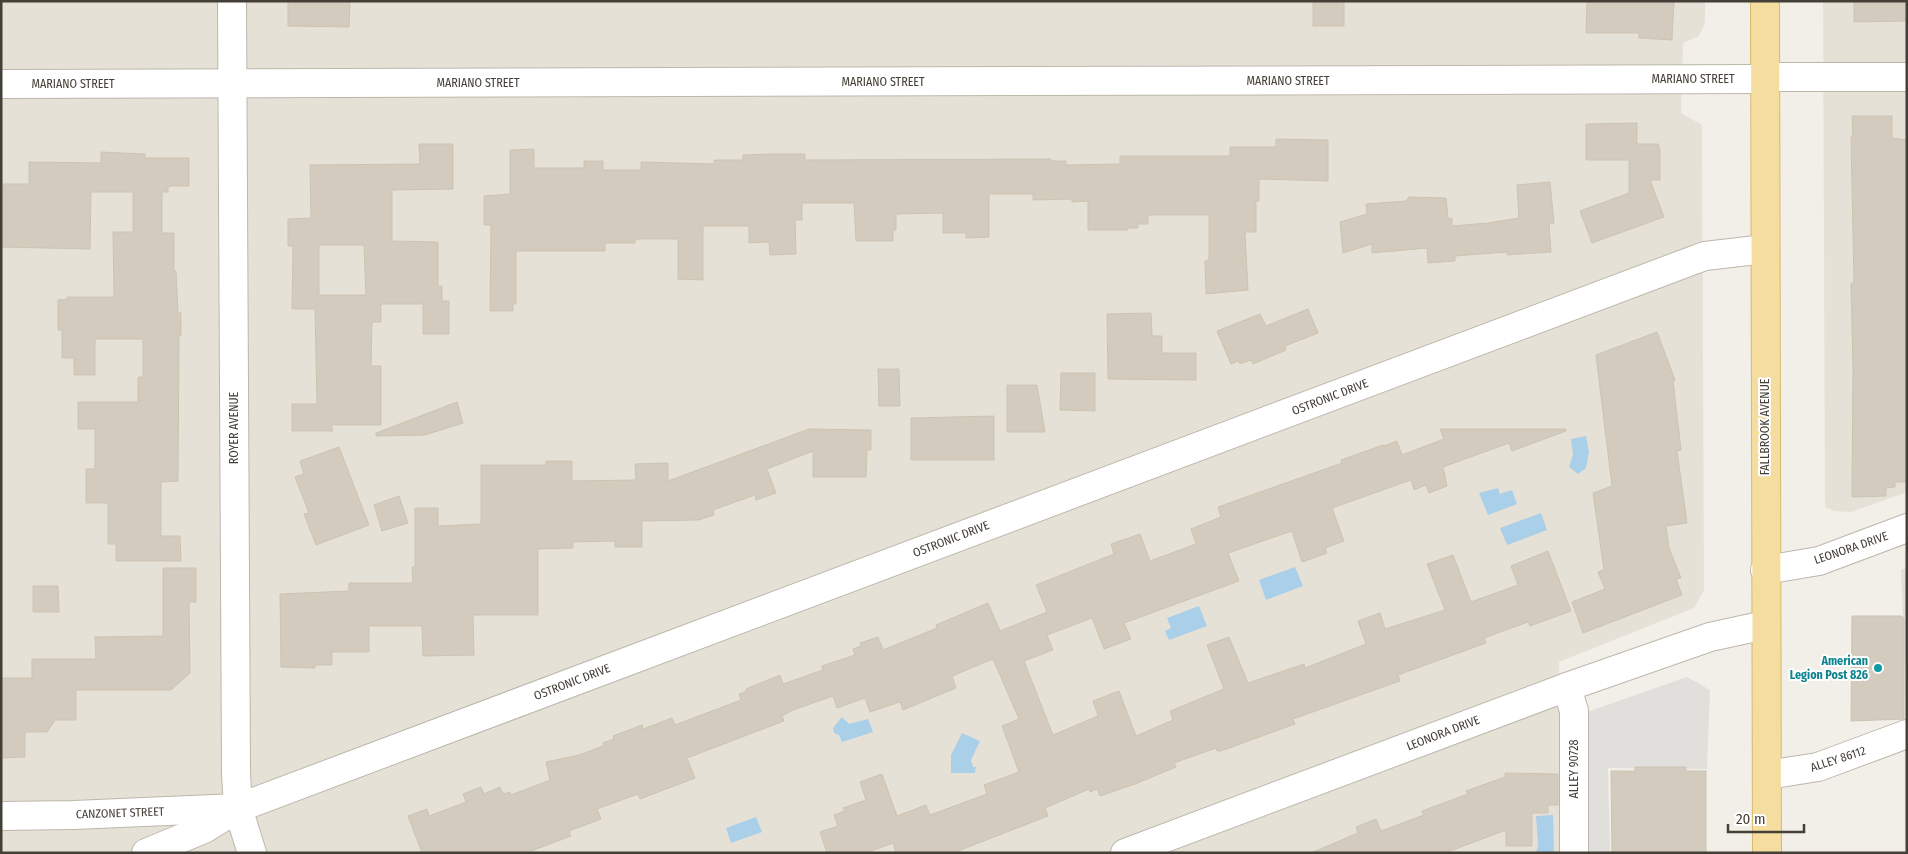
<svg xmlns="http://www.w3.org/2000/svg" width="1908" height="854" font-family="'Fira Sans Condensed',sans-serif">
  <rect width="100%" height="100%" fill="#f2efe8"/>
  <g fill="#e6e1d7">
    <polygon points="1,1 1705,1 1705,22 1699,36 1683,43 1681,113 1702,125 1704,590 1694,608 1559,662 1561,853 1,853"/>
    <polygon points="1823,1 1907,1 1907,492 1851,512 1834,511 1825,507"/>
  </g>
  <g fill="#e1dfdc">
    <polygon points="1907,568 1907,724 1901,570"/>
    <polygon points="1687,677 1710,690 1707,769 1608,768 1610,853 1582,853 1584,713"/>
  </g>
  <g fill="#aacfe9">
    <polygon points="1586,436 1589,452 1586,468 1578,474 1569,467 1573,455 1571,439"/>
    <polygon points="1498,488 1500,494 1512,490 1517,504 1488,515 1479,493"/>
    <polygon points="1541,513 1547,530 1507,545 1500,528"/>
    <polygon points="1295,567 1303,586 1266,600 1259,580"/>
    <polygon points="1199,606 1207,626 1169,640 1165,631 1171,628 1167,618"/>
    <polygon points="842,717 849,724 868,719 873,732 842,742 839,735 834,733 833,728"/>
    <polygon points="962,733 980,741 971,760 973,767 976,767 975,773 951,773 951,755"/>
    <polygon points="1553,815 1554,852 1536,853 1538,846 1536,816"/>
    <polygon points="756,817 762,832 731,843 726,828"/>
  </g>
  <g fill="#d3cbbe" stroke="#cdc3b2" fill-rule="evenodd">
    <polygon points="288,1 350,1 349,27 288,26"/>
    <rect x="1313" y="1" width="31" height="25"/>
    <polygon points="1587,1 1674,1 1672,40 1639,38 1639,33 1586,33"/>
    <polygon points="1854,1 1907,1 1907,21 1854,22"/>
    <polygon points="1852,116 1892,116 1892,138 1907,140 1907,482 1895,482 1895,487 1886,488 1886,496 1852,497 1853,368 1851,283 1854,283 1851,137 1853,137"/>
    <polygon points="1637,123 1637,144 1658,144 1660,150 1660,180 1650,180 1664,217 1592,243 1580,211 1629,193 1629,160 1586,160 1586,124"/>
    <polygon points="1276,139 1328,140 1328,181 1259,179 1259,201 1256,201 1256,232 1245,232 1248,290 1206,294 1205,261 1209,260 1209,215 1148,215 1148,224 1138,224 1138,228 1128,228 1128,230 1088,230 1088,201 1072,202 1072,199 1033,200 1033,194 989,194 989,237 966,238 966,233 943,233 943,213 896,214 896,230 893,230 893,241 856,241 854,203 802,203 802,220 795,220 796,254 770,255 769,242 749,243 749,226 703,226 703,280 678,279 678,239 635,239 635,243 605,243 605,251 516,251 516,304 513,304 513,311 490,311 491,225 484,225 484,196 510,194 510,150 534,149 534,168 584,168 584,161 603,161 603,170 641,170 641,162 714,164 714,160 743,160 743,155 768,154 805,154 805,160 1051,159 1051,161 1066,161 1066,165 1120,164 1120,156 1230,156 1230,147 1276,147"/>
    <path d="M419,144H453V189L392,190V241L438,242V286H442V301H449V334H423V304H381V322H372L371,366H381V425H331L333,431H292V404H317L315,309H292L293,246H288V219L311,218L310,165L420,164ZM319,245H364L366,295H319Z"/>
    <polygon points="101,152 145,154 145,158 189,158 189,186 172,186 168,187 168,192 162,192 162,233 174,233 174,271 176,271 178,313 181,313 181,335 179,335 178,481 161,482 161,536 180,536 181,561 116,561 116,544 108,544 108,503 86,503 86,469 95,469 95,429 78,429 78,402 138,402 138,377 143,377 143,339 95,339 95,375 74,375 74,358 62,358 62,330 58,330 58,300 67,299 67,297 114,297 113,232 133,232 133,192 91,192 90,249 1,247 1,184 29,184 29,162 101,163"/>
    <polygon points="1550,182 1554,223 1549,224 1551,252 1507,255 1507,252 1455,256 1455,261 1428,263 1427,248 1372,253 1372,244 1343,253 1340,222 1367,214 1366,204 1406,201 1409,197 1446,198 1448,219 1452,218 1452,226 1488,223 1519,218 1517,185"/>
    <polygon points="1308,309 1318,333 1285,346 1286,350 1253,364 1251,360 1240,364 1238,361 1231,364 1217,331 1260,314 1266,326"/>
    <polygon points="1151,313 1152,336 1162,336 1162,353 1196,353 1196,380 1108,379 1107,314"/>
    <polygon points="1657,332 1675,380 1673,381 1681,450 1677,451 1687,523 1666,526 1669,548 1681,578 1676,579 1682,595 1583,633 1572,602 1605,589 1598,572 1604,570 1593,493 1612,486 1596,355"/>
    <polygon points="878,369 899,369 900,406 879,406"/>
    <polygon points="1061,373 1095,373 1095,411 1060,410"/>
    <polygon points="1007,385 1037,385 1045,432 1007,432"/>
    <polygon points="457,402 463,423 425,435 376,436 376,433"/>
    <polygon points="994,416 994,460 911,460 911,418"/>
    <polygon points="809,429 871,430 871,450 867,450 866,477 813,477 813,451 767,469 776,493 756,500 755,495 713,510 714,515 698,520 642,521 642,547 615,547 615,541 573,542 573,548 538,549 538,615 473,615 474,655 423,656 422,626 369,626 369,652 332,652 332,665 315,665 315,668 281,667 280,594 349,591 349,583 413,583 412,567 415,567 415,508 438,508 438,526 481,524 481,465 546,465 546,461 572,461 572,481 636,480 635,464 668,463 668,481"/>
    <polygon points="1440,429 1566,429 1566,431 1512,451 1509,443 1443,467 1447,486 1429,493 1426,485 1414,490 1411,480 1332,508 1344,541 1325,548 1327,553 1302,562 1292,531 1228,553 1239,581 1124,623 1131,639 1104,649 1092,618 1047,635 1053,650 1024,661 1053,735 1098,716 1093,701 1119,691 1136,736 1173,720 1170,711 1224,689 1207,645 1229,637 1248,683 1304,664 1305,668 1366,644 1358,621 1380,613 1385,629 1445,610 1427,564 1453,555 1471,602 1518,585 1511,566 1548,551 1571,611 1530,626 1528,622 1484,638 1486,643 1398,675 1400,681 1293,719 1295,724 1221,751 1217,751 1216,748 1174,763 1176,767 1135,784 1100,796 1097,789 1090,792 1089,789 1045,808 1048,816 953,853 896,853 893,843 865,853 827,853 820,832 838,826 834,815 845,811 843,808 866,800 860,782 882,774 897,816 926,805 930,815 987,794 984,785 1019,772 1002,726 1019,719 993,659 952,676 956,688 903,710 900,702 870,712 865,698 837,708 833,696 793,710 782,716 784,721 687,758 695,778 640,799 638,794 597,809 601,819 569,831 571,836 526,853 422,853 408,816 427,809 429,816 466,802 463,794 481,787 484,794 500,787 503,794 510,792 511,795 550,780 546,762 579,755 603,746 603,743 614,739 613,736 642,725 643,729 672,718 675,725 741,700 739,694 747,691 746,689 780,675 783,684 823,670 822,666 855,655 853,649 861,646 860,643 878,637 883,650 937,628 936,625 988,603 1000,631 1047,612 1036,585 1114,554 1111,544 1140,534 1150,561 1196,544 1191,529 1221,517 1218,507 1342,463 1341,460 1383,445 1384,446 1397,441 1402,455 1444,439"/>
    <polygon points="339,447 369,525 316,545 304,514 309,513 295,477 304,474 300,461"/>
    <polygon points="399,496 408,523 382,531 374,505"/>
    <polygon points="163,568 196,568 196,602 189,602 190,673 171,690 76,690 76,720 55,720 47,732 25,732 25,757 1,758 1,678 32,678 32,659 96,659 95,637 163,636"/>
    <polygon points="33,586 58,586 59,612 33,612"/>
    <polygon points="1852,616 1901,616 1904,618 1904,719 1851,721"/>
    <polygon points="1635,767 1686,767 1686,771 1706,771 1706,853 1612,853 1611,771 1635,771"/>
    <polygon points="1505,773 1558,774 1558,805 1548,805 1548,813 1532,813 1532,846 1506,846 1506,830 1445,853 1311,853 1358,833 1356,827 1376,819 1381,831 1424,815 1422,811 1468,794 1466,791 1505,777"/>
  </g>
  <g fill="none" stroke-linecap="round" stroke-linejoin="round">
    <defs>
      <g id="minor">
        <polyline points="232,1 236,773 238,808 252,853"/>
        <polyline points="1765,77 1907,77"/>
        <polyline points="1,84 1765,79"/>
        <polyline points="1765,570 1819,561 1907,528"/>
        <polyline points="1567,687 1574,711 1574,853"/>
        <polyline points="1767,775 1818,767 1907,734"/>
        <polyline points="1,816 74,815 237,808"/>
        <polyline points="146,853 204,829 238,808 1694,260 1705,256 1765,249"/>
        <polyline points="1125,853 1567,687 1710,637 1765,625"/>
      </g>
      <polyline id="major" points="1765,1 1767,853"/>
    </defs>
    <use href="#minor" stroke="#bdb7ab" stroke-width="30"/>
    <use href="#major" stroke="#d8ba70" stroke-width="30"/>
    <use href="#minor" stroke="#fff" stroke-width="28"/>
    <use href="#major" stroke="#f4dd9f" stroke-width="28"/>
  </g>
  <circle fill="#0f9aa8" stroke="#fff" stroke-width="2" cx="1878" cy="668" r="5"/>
  <g text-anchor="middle" stroke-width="4" stroke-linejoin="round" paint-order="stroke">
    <g font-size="12" fill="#454037" stroke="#fff">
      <text x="1693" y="83">MARIANO STREET</text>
      <text x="1288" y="85">MARIANO STREET</text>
      <text x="883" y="86">MARIANO STREET</text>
      <text x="478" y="87">MARIANO STREET</text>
      <text x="73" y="88">MARIANO STREET</text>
      <text transform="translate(1330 397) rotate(-21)" y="4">OSTRONIC DRIVE</text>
      <text transform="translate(1765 427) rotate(-90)" y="4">FALLBROOK AVENUE</text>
      <text transform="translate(234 428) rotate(-90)" y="4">ROYER AVENUE</text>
      <text transform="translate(951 539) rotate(-21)" y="4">OSTRONIC DRIVE</text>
      <text transform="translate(1851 548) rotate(-19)" y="4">LEONORA DRIVE</text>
      <text transform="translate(572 682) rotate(-21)" y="4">OSTRONIC DRIVE</text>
      <text transform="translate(1443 733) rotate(-21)" y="4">LEONORA DRIVE</text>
      <text transform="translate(1838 759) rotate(-18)" y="4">ALLEY 86112</text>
      <text transform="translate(1574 769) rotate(-90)" y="4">ALLEY 90728</text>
      <text transform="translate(120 813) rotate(-2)" y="4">CANZONET STREET</text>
    </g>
    <g font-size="12" font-weight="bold" fill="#0d838f" stroke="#fff" text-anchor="end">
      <text x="1868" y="665">American<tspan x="1868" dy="14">Legion Post 826</tspan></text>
    </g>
  </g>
  <rect width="1908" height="854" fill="none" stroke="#454037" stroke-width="5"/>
  <path d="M1728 824v8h76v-8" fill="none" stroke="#454037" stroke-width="2.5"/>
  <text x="1736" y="824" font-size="15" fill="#454037" stroke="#ffffff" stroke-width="4" paint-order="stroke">20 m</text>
</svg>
